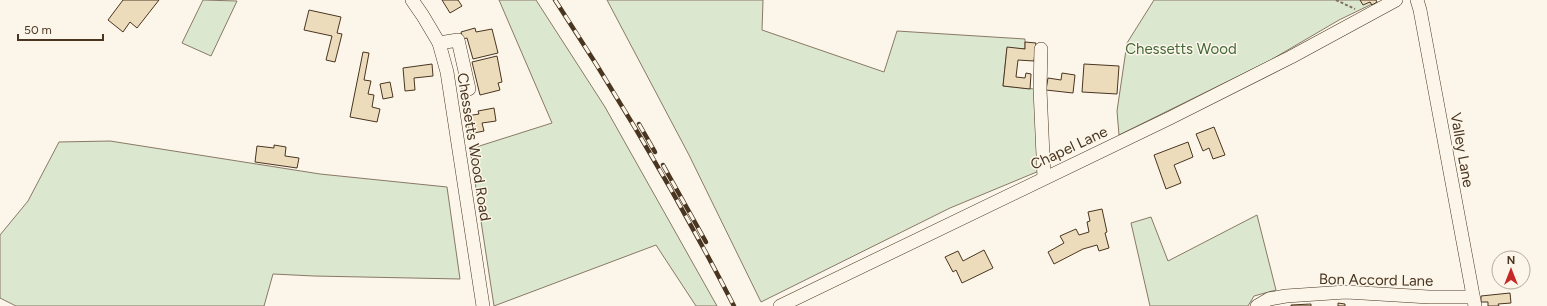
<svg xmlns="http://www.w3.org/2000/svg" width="1547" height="306" font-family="Figtree,sans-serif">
  <rect width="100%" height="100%" fill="#fbf6e9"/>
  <g fill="#dce7d0" stroke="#887966">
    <polygon points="203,0 237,1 211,56 182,43"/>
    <polygon points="499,0 536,0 605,107 717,306 696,306 656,245 494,306 470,149 552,123"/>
    <polygon points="607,0 763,0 762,30 884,72 897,31 1025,39 1025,49 1007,48 1003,86 1034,89 1039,171 950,208 761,302 689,155"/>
    <polygon points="1154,0 1367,0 1372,4 1339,20 1269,61 1119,135 1117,111 1127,43"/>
    <polygon points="110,141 320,174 447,187 460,279 314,276 273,274 264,306 16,306 0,298 0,235 28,201 59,142"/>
    <polygon points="1257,215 1276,290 1254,296 1248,306 1150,306 1131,223 1151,217 1168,261"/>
  </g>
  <g fill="#ecdcbc" stroke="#4a3520">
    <polygon points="123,0 159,0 137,28 130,22 123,32 108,20"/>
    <polygon points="442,0 458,0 462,6 450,13"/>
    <polygon points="1360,0 1376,0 1377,2 1372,5 1370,2 1363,5"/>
    <polygon points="309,10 341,17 337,33 342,34 335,62 326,60 332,36 304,30"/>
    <polygon points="475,28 476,32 492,29 498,53 473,59 467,38 463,39 461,32"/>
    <polygon points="1025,42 1036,43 1034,61 1018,60 1016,77 1025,78 1026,73 1031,74 1030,89 1003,86 1007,47 1025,49"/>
    <polygon points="363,52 369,53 364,80 371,81 368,94 374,95 372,107 380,109 377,122 350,117"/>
    <polygon points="497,56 502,82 498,83 500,90 480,95 472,62"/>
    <polygon points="432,64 433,76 414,78 415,90 405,91 403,68"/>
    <polygon points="1084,64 1119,66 1117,94 1082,92"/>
    <polygon points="1062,73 1075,75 1073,93 1046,90 1048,78 1061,80"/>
    <polygon points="390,82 393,97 383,99 380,84"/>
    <polygon points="494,108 496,121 482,123 484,131 469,134 467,116 479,114 478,111"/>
    <polygon points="1214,127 1225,155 1213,159 1209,148 1203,151 1196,134"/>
    <polygon points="1188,142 1193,157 1174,165 1181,183 1166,189 1154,155"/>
    <polygon points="274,145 286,147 285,156 299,158 297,168 255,162 257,146 274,148"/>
    <polygon points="1102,209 1107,232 1105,233 1109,248 1099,251 1097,245 1083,249 1054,264 1048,252 1064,243 1060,236 1076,229 1079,235 1089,232 1087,222 1090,221 1088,212"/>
    <polygon points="984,250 993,268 962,283 956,270 953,272 945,257 958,251 963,261"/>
    <polygon points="1510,293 1511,303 1498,304 1499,306 1488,306 1488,302 1481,302 1481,296"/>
    <polygon points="1338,303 1345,304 1345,306 1338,306"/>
    <polygon points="1311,304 1311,306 1291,306 1291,305"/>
  </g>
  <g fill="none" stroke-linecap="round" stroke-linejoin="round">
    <defs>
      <g id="minor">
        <polyline points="412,0 423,16 439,43 447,72 483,306"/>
        <polyline points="1417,0 1420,10 1475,306"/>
        <polyline points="439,43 458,40 469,89"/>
        <polyline points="1041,49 1040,89 1044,178"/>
        <polyline points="780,306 1170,118 1291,57 1396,0"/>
        <polyline points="1257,306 1269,299 1286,296 1346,292 1429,297 1473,297"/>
      </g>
    </defs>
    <use href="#minor" stroke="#4a3520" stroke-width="14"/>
    <polyline stroke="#7f6f5c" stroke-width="2" stroke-dasharray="3 2" stroke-linecap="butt" points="1336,0 1355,9"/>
    <use href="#minor" stroke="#fbf6e9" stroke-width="13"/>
    <defs>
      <g id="rail">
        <path d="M555,0C620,99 680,201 734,306"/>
        <polyline points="639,124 655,152"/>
        <polyline points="663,165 706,242"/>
      </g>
    </defs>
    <use href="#rail" stroke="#4a3520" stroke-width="4.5"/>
    <use href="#rail" stroke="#fbf6e9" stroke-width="3" stroke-dasharray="9" stroke-linecap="butt"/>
  </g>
  <g text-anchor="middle" stroke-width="3" stroke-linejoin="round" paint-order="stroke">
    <g font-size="15" fill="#436837" stroke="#fbf6e9">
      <text x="1181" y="54">Chessetts Wood</text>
    </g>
    <g font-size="15" fill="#4a3520" stroke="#fbf6e9">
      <text transform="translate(474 147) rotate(81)" y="5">Chessetts Wood Road</text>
      <text transform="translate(1069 148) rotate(-25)" y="5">Chapel Lane</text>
      <text transform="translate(1462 150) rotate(80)" y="5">Valley Lane</text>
      <text transform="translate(1376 280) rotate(1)" y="5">Bon Accord Lane</text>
    </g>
  </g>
  <g transform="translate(1511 270)"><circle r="19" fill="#fbf6e9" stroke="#b4a999"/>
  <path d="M0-3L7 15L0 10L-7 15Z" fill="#c62828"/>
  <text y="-6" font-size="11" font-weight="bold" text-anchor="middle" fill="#4a3520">N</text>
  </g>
  <path d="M18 34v6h85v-6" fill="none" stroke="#4a3520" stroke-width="2"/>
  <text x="24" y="34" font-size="12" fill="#4a3520" stroke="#fbf6e9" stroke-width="3" paint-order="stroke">50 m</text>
</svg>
